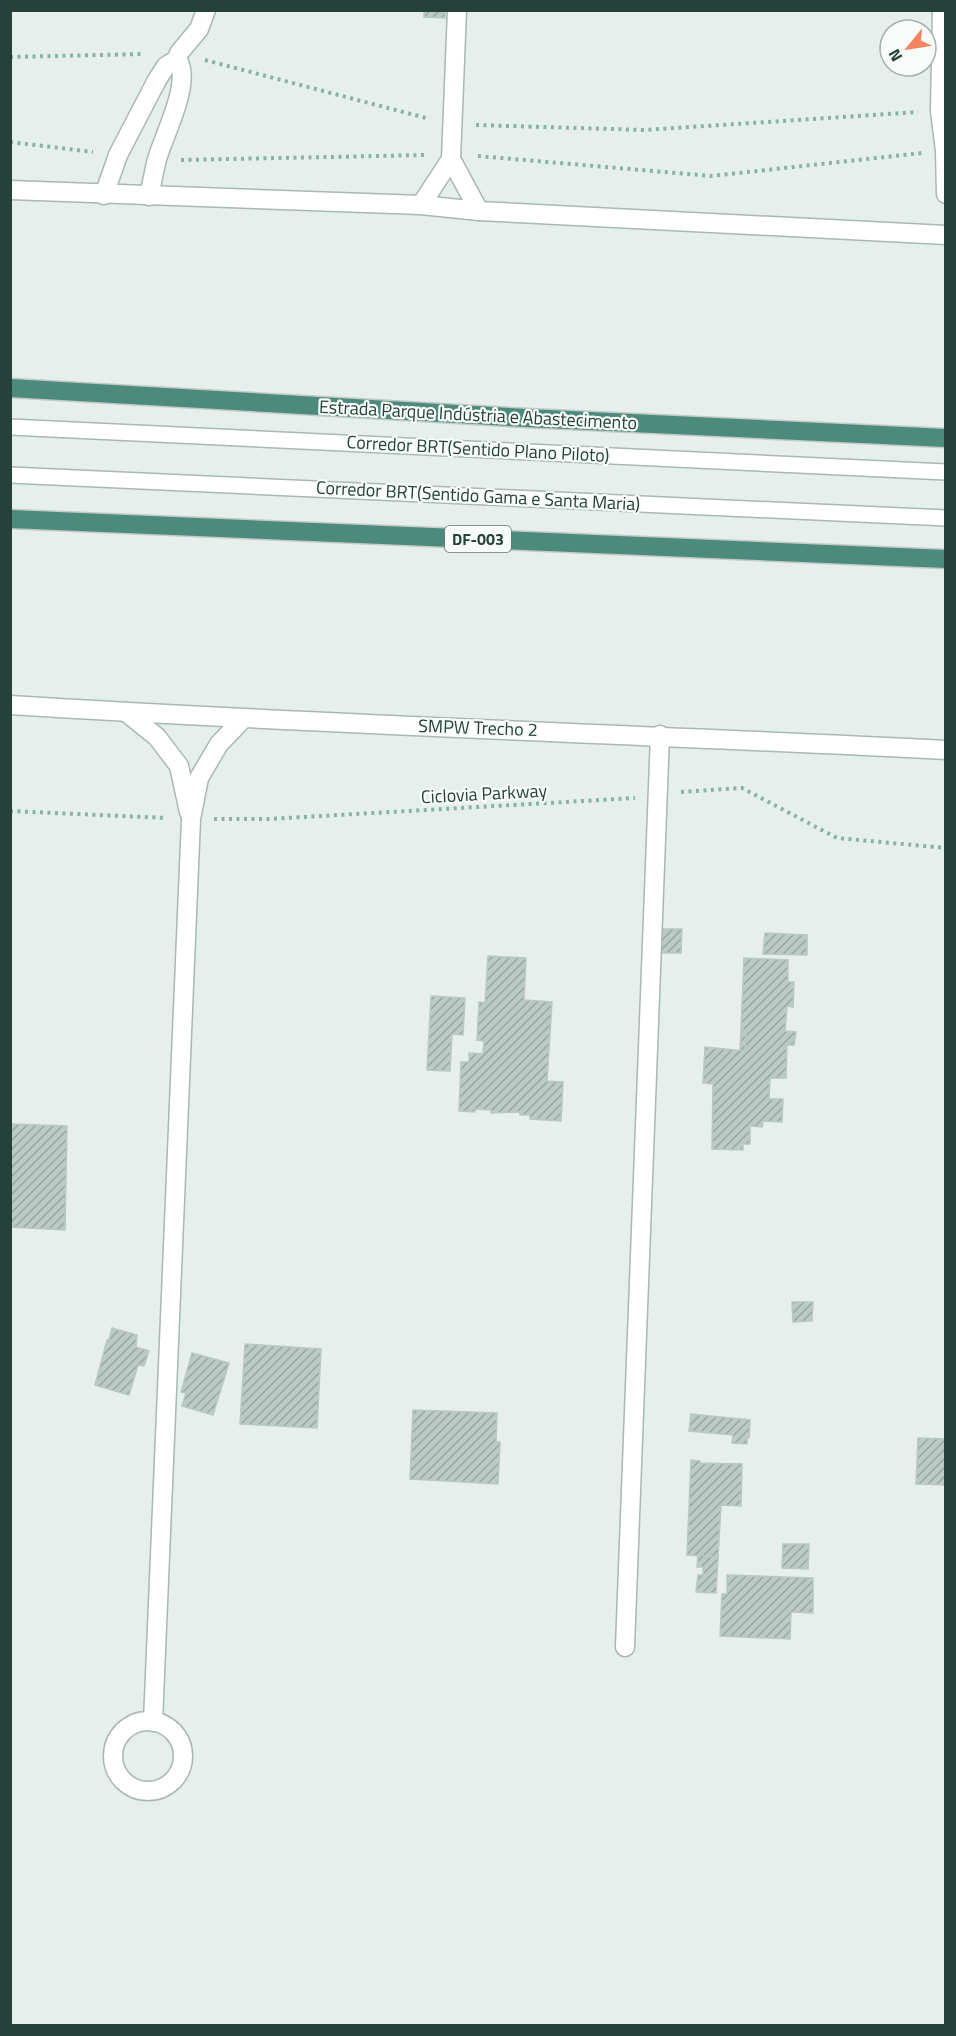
<svg xmlns="http://www.w3.org/2000/svg" width="956" height="2036" font-family="'Titillium Web',sans-serif">
  <defs>
    <pattern id="building-hatch" width="6" height="6" patternUnits="userSpaceOnUse" patternTransform="scale(1.5)"><rect width="6" height="6" fill="#bbcac4"/><path d="M-1 1l2-2M0 6l6-6M5 7l2-2" fill="none" stroke="#98a6a0"/></pattern>
  </defs>
  <rect width="100%" height="100%" fill="#e6efeb"/>
  <g fill="url(#building-hatch)" stroke="#b8c9c2" stroke-width="1.5">
    <polygon points="424,10 445,10 445,18 424,17"/>
    <polygon points="653,929 682,929 681,953 653,953"/>
    <polygon points="765,933 807,935 807,955 763,954"/>
    <polygon points="488,956 526,958 524,1000 552,1002 547,1081 563,1082 561,1121 530,1119 530,1115 520,1115 520,1112 491,1113 491,1110 475,1109 475,1112 459,1111 461,1062 469,1062 469,1053 483,1054 484,1041 477,1040 479,1002 485,1003"/>
    <polygon points="744,958 788,960 788,982 794,982 793,1007 787,1006 785,1031 796,1032 794,1045 787,1045 786,1078 770,1078 769,1099 783,1099 782,1122 763,1121 762,1127 750,1126 750,1144 743,1144 743,1150 712,1149 713,1084 703,1083 705,1047 745,1051 746,1030 741,1030"/>
    <polygon points="431,996 465,998 463,1035 452,1034 450,1071 427,1070"/>
    <polygon points="741,1030 746,1030 745,1051 740,1050"/>
    <polygon points="10,1124 67,1126 65,1230 10,1227"/>
    <polygon points="792,1302 813,1302 812,1321 793,1322"/>
    <polygon points="112,1328 137,1335 136,1347 149,1351 144,1366 138,1365 129,1395 95,1385 107,1340 109,1340"/>
    <polygon points="245,1344 321,1349 317,1428 240,1424"/>
    <polygon points="192,1353 229,1363 213,1415 182,1406 186,1393 181,1392"/>
    <polygon points="413,1410 497,1413 496,1442 500,1442 498,1484 410,1479"/>
    <polygon points="691,1414 750,1420 749,1438 747,1438 747,1444 732,1443 733,1435 689,1431"/>
    <polygon points="918,1438 946,1439 946,1485 916,1484"/>
    <polygon points="691,1460 700,1461 700,1463 742,1464 741,1506 721,1505 718,1557 687,1555"/>
    <polygon points="783,1544 809,1544 808,1569 782,1568"/>
    <polygon points="698,1555 718,1557 716,1593 696,1592 698,1575 703,1575 703,1567 697,1567"/>
    <polygon points="727,1575 813,1578 813,1613 791,1612 790,1639 720,1636 722,1594 727,1594"/>
  </g>
  <g fill="none" stroke-linecap="round" stroke-linejoin="round">
    <defs>
      <g id="service">
        <polyline points="10,427 946,472"/>
        <polyline points="10,475 946,518"/>
      </g>
      <g id="minor">
        <polyline points="457,10 451,159 479,211"/>
        <polyline points="942,10 940,111 945,151 946,194"/>
        <polyline points="104,195 118,155 157,80 166,66 177,59 179,53 199,29 206,10"/>
        <path d="M149,196C152,183 154,171 157,159C164,135 193,80 177,59"/>
        <polyline points="421,205 451,159"/>
        <polyline points="126,712 157,737 179,766 189,812"/>
        <polyline points="625,1647 660,735"/>
        <circle cx="148" cy="1756" r="35"/>
        <polyline points="153,1722 191,819 199,778 219,744 243,719"/>
      </g>
      <g id="tertiary">
        <polyline points="10,190 421,205 479,211 946,235"/>
        <path d="M10,705C322,725 634,734 946,750"/>
      </g>
      <g id="trunk">
        <polyline points="10,388 527,418 946,438"/>
        <polyline points="10,519 946,559"/>
      </g>
    </defs>
    <use href="#service" stroke="#a8b8b2" stroke-width="18"/>
    <use href="#minor" stroke="#a8b8b2" stroke-width="21"/>
    <use href="#tertiary" stroke="#a8b8b2" stroke-width="21"/>
    <use href="#trunk" stroke="#c2cac8" stroke-width="21"/>
    <g stroke="#86b3a5" stroke-width="4" stroke-dasharray="3 4.5" stroke-linecap="butt">
      <polyline points="10,57 145,54"/>
      <polyline points="205,60 430,119"/>
      <polyline points="476,125 645,130 918,112"/>
      <polyline points="10,142 93,152"/>
      <polyline points="478,156 711,176 922,153"/>
      <polyline points="181,160 426,155"/>
      <polyline points="681,792 742,788 837,838 946,848"/>
      <polyline points="10,811 167,818"/>
      <polyline points="214,819 268,819 635,798"/>
    </g>
    <use href="#service" stroke="#fff" stroke-width="15"/>
    <use href="#minor" stroke="#fff" stroke-width="18"/>
    <use href="#tertiary" stroke="#fff" stroke-width="18"/>
    <use href="#trunk" stroke="#4c8a7c" stroke-width="18"/>
  </g>
  <g text-anchor="middle" stroke-width="4.5" stroke-linejoin="round" paint-order="stroke">
    <rect fill="#f7fbf9" stroke="#637a73" stroke-width="1.5" x="445" y="526" width="66" height="26" rx="4.5"/>
    <g font-size="16" font-weight="bold" fill="#24423a">
      <text x="478" y="545">DF-003</text>
    </g>
    <g font-size="18" fill="#24423a" stroke="#f7fbf9">
      <text transform="translate(478 415) rotate(3)" y="6">Estrada Parque Indústria e Abastecimento</text>
      <text transform="translate(478 449) rotate(3)" y="6">Corredor BRT(Sentido Plano Piloto)</text>
      <text transform="translate(478 496) rotate(3)" y="6">Corredor BRT(Sentido Gama e Santa Maria)</text>
      <text transform="translate(478 728) rotate(2)" y="6">SMPW Trecho 2</text>
      <text transform="translate(484 794) rotate(-3)" y="6">Ciclovia Parkway</text>
    </g>
  </g>
  <rect width="956" height="2036" fill="none" stroke="#24423a" stroke-width="24"/>
  <g transform="translate(908 48) rotate(240)"><circle r="28" fill="#f7fbf9" stroke="#a3b1ad" stroke-width="1.5"/>
  <path d="M0-4.5L10 22L0 15L-10 22Z" fill="#f4845f"/>
  <text y="-9" font-size="16" font-weight="bold" text-anchor="middle" fill="#24423a">N</text>
  </g>
</svg>
